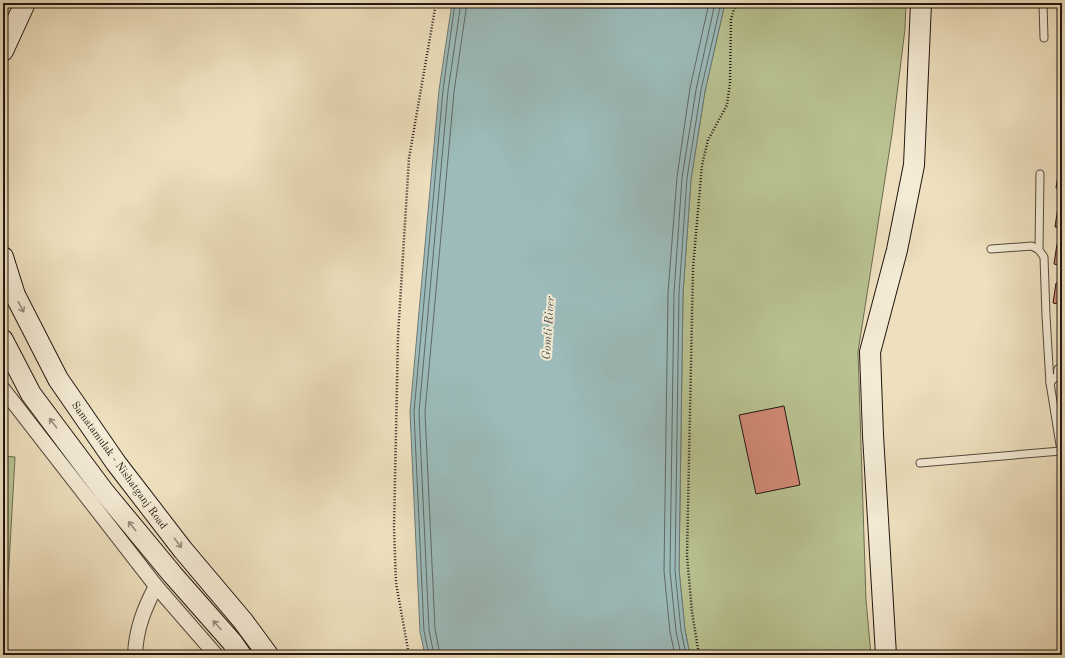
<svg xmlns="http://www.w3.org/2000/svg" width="1065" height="658" font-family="'Old Standard TT',serif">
  <rect width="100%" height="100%" fill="#eee0be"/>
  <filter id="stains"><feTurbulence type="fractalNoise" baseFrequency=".005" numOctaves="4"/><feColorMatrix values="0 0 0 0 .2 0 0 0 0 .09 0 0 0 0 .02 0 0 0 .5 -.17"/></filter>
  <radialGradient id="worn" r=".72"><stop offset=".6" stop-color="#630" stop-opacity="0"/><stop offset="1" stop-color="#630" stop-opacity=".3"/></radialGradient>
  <g fill="#b9c291" stroke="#6e6c52">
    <polygon points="725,3 906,3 905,29 892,134 858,352 866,600 871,655 690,655 685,630 679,570 683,293 691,179 705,91"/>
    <polygon points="3,456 15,457 4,655 3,655"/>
  </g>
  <polygon fill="#9cbbba" stroke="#6b7977" points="452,3 725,3 705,91 691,179 683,293 679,570 685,630 690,655 425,655 420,632 410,412 439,90"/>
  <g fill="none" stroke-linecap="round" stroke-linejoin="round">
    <g stroke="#5f6966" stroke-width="1">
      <polyline points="429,655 424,631 414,412 443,90 455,3"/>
      <polyline points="434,655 429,630 419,412 448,91 461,3"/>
      <polyline points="440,655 435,629 425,412 454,92 467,3"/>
      <polyline points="675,655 670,632 664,571 668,293 677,177 690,88 709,3"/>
      <polyline points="681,655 676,631 670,571 674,293 682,178 696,90 715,3"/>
      <polyline points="686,655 681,630 675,571 679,293 687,178 701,90 721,3"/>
    </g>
  </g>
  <g fill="#d18975" stroke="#221712">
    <polygon points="1059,169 1062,170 1062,189 1056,188"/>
    <polygon points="1058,207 1062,208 1062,228 1055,227"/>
    <polygon points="1057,244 1062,245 1062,266 1054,264"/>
    <polygon points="1056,283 1062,283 1062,305 1053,303"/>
    <polygon points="784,406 800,485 756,494 739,415"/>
  </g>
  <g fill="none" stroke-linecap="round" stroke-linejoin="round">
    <defs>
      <g id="lane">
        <polyline points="1043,3 1044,38"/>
        <polyline points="991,249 1032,246 1039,250 1044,257 1046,316 1050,383"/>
        <polyline points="1039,250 1040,174"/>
        <polyline points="1061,371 1050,383 1061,451 1062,466"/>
        <polyline points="920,463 1061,451"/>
      </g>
      <g id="street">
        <polyline points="1061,371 1062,371"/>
        <polyline points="3,389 156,586 216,655"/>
        <path d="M135,655C136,629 144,609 156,586"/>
      </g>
      <g id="secondary">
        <polyline points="3,51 25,3"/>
        <polyline points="3,257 15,295 58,379 116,463 183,550 243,621 268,655"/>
        <polyline points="3,340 31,394 105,493 173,575 232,642 241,655"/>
        <polyline points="886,655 873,435 870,352 897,250 914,165 921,3"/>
      </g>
    </defs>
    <use href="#lane" stroke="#55493d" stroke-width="9"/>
    <use href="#street" stroke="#55493d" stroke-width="16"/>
    <use href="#secondary" stroke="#221712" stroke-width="22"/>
    <g stroke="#221712" stroke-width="2.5" stroke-dasharray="1 2" stroke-linecap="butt">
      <polyline points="409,655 396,583 394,527 398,336 409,158 436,3"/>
      <polyline points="699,655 692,612 687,556 693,268 702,165 708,140 727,105 730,83 731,19 736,3"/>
    </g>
    <use href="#lane" stroke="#f4ebd5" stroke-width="7"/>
    <use href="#street" stroke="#f4ebd5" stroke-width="14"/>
    <use href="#secondary" stroke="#f4ebd5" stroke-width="20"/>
  </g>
  <defs><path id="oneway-shaft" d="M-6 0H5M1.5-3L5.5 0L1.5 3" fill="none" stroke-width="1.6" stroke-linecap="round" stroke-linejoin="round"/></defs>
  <g stroke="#968c7d">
    <use href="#oneway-shaft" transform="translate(21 307) rotate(63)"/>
    <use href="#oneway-shaft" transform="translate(53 423) rotate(-127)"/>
    <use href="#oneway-shaft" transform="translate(132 526) rotate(-129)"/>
    <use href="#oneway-shaft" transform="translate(178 543) rotate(52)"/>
    <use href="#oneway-shaft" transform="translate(217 625) rotate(-132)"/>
  </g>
  <g text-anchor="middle" stroke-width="4" stroke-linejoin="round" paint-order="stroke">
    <g font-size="11" fill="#221712" stroke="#f4ebd5">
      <text transform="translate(120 465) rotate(54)" y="4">Samatamulak - Nishatganj Road</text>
    </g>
    <g font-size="12" font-style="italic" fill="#4d504d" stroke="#f4ebd5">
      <text transform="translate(548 328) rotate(-86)" y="4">Gomti River</text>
    </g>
  </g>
  <rect width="1065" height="658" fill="none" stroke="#eee0be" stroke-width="16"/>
  <rect x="4" y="4" width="1057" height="650" fill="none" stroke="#221712" stroke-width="2"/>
  <rect x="8" y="8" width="1049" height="642" fill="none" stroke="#221712"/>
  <rect width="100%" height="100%" filter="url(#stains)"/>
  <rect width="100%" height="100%" fill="url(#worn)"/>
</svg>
